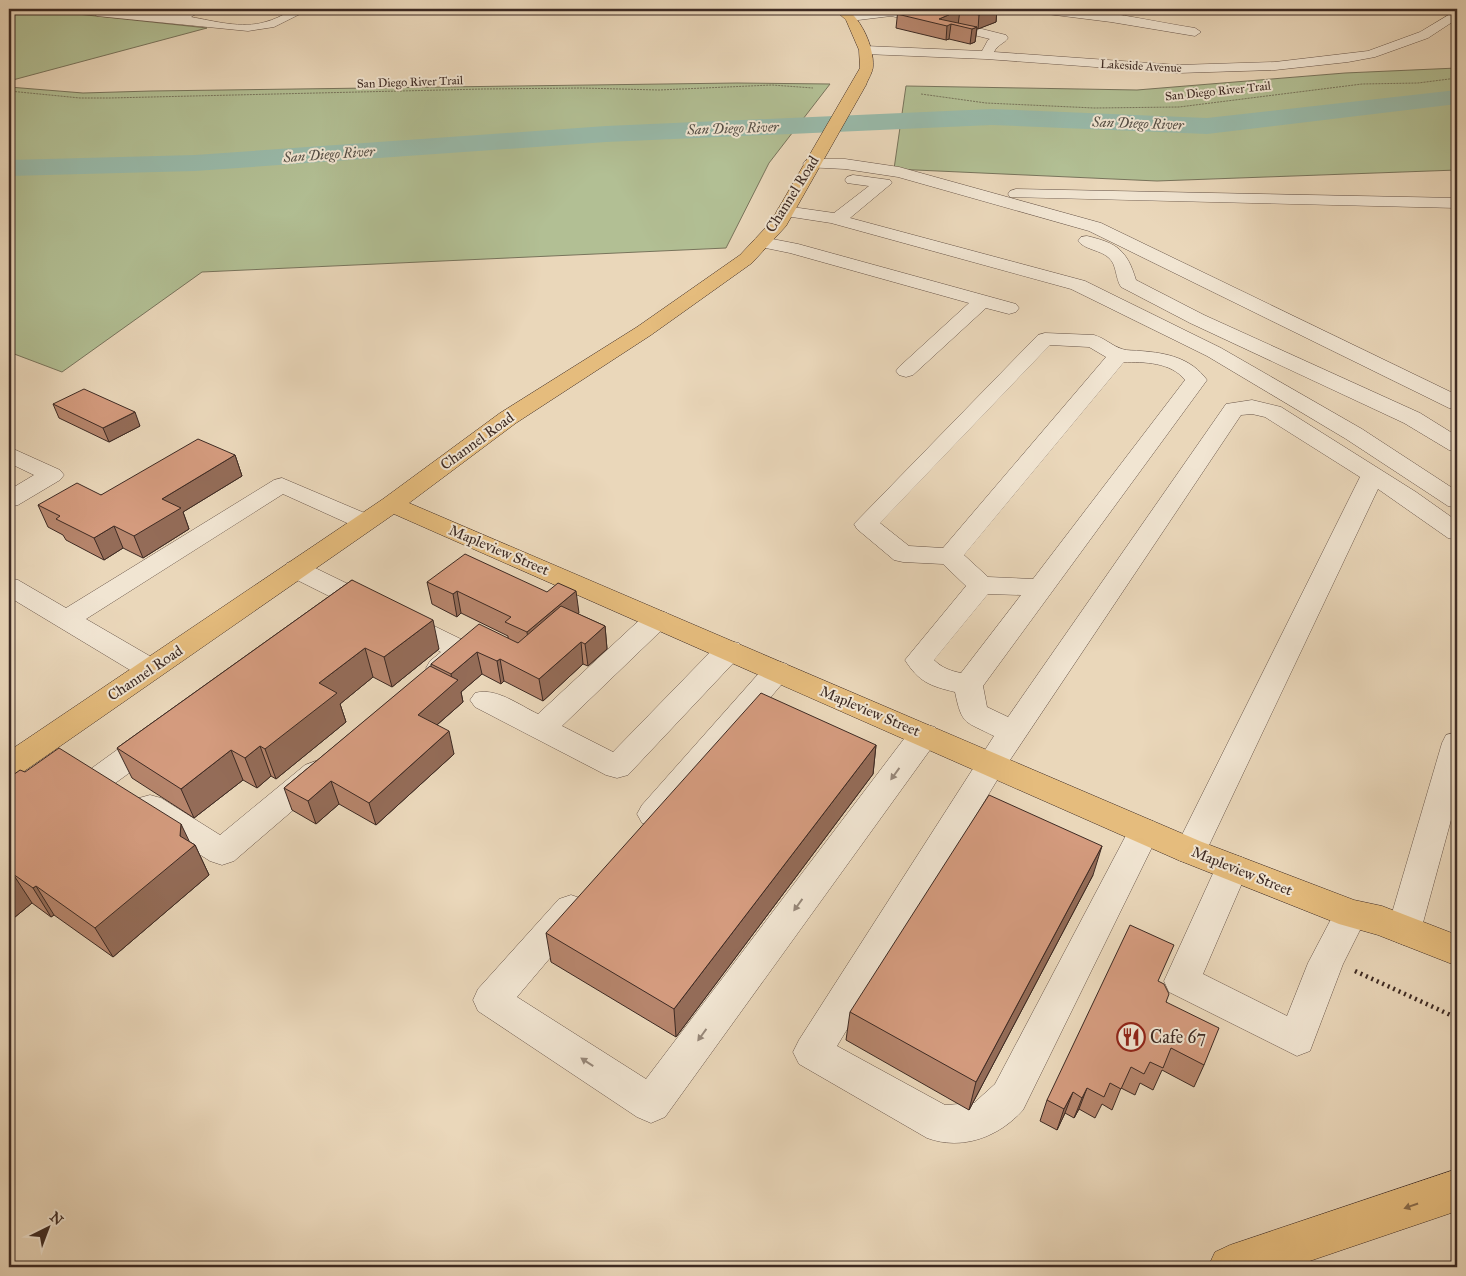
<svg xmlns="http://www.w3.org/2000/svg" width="1466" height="1276" font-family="'IM FELL Great Primer',serif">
  <rect width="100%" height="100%" fill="#ead7ba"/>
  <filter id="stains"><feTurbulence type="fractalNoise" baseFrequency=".004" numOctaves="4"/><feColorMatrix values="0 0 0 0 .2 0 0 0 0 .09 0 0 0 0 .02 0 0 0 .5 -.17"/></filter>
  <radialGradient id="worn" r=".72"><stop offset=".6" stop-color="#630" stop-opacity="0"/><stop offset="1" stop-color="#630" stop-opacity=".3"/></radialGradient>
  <g fill="#b2bf94" stroke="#78745c">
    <polygon points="9,9 47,14 68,13 207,28 9,81"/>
    <polygon points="1457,68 1457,170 1157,181 894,169 906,86 1137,90 1345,73"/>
    <polygon points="737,83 830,84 769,163 726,248 202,272 62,372 9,352 9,87 83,93 151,91"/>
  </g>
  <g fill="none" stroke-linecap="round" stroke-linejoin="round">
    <polygon fill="#99baaa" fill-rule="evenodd" points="1457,90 1457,104 1207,134 992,125 606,142 195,171 9,176 9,160 195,155 606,126 992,109 1207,118"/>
    <defs>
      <g id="minor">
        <path d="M95,9C119,9 145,16 172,15C180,15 186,9 194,9L199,12L191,17C214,21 242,29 265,22C284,17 289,8 310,9L274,27L248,31L97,16L91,12Z"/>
        <polygon points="890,9 918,14 920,17 914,21 891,16 850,21 844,17 850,13"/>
        <path d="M1033,9C1087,5 1142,20 1195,28L1201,32L1195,36L1111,22L1039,13Z"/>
        <path d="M1457,10V19L1428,38L1375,57L1348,62L1275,70L1178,73L986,59L865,54L859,50L865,46L982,51L988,40L990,39L950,29L948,26L950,23L954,22L1006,35L1008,38C1004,44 998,44 994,52L1178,65L1275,62L1368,51L1420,32Z"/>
        <polygon points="811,159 845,159 899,167 1101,223 1457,395 1457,409 1449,408 1089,231 898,177 845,169 805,167 803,164 805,161"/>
        <polygon points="853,175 890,180 892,183 850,218 1085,281 1221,348 1362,429 1457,491 1457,508 1448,506 1346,439 1207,356 1071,289 831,223 779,215 777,211 779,207 785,206 834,213 869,186 847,183 845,180 847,177"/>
        <polygon points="1016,189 1457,198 1457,208 1010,197 1008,194 1010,191"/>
        <path d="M1087,236C1117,243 1127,250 1136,280L1204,315L1420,413L1457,436V452L1449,450L1404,423L1190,323L1121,287C1115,278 1117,265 1109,258C1101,250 1085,250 1078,241L1081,237Z"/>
        <polygon points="762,237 798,244 1016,304 1019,308 1016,312 1009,314 986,308 913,375 906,377 899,375 896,371 899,367 969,303 790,253 756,246 753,242 756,238"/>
        <path d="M1045,333L1094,335C1105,338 1112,346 1122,349C1127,351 1135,350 1141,351C1167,353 1191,358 1207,380L983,686L987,707L1008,717L1226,404L1252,400L1281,407L1416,492L1457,521V540L1448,538L1378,489L1202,860L1190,864L1178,860L1174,851L1360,477L1265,417L1252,414L1241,415L1002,772L837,1046L945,1105L974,1103L995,1084L1133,822L1144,818L1155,822L1160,831L1023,1110C999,1137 962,1151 927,1138L799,1064L793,1052L799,1040L994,736C965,721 962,726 955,692C930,686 919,682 905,660L966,586L943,564L903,562L894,560L857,529L854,524L1038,335ZM1050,345L1089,347L1106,357L943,548L909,546L880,523ZM1124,362C1144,362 1171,362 1185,380L1033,579L988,577L964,555ZM988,594L1021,595L961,673C951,671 942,668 934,660Z"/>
        <polygon points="9,447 60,470 64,475 60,480 18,505 9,507 9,490 34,475 9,463"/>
        <polygon points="282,478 374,517 377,522 374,527 365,529 356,527 283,494 86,619 160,662 164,669 160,676 150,679 140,676 9,597 9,578 18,580 66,608 274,480"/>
        <path d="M296,561L305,563L471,644L475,651C465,667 448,680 430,675L426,668L430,661L441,652L287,575L283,569L287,563Z"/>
        <path d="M657,610L667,613L671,619L667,625L562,726L613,752L719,643L729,641L739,643L743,650L739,657L628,775L617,778L606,775L475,707L470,700L475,693C496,687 519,705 538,714L647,613Z"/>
        <polygon points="777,661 787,664 791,671 787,678 664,823 653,826 642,823 637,814 642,805 767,664"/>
        <polygon points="924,724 935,727 939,735 935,743 665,1117 651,1123 637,1117 478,1011 473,1000 478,989 559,899 571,895 583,899 588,909 583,919 517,997 646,1079 913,727"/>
        <polygon points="154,728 165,731 169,739 165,747 114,784 103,788 92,784 88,776 92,768 143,731"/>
        <polygon points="1457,732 1457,798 1421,930 1416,940 1404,945 1392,940 1387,930 1442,743 1446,735"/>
        <polygon points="316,761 327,765 331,773 327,781 234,861 222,865 210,861 139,816 134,807 139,798 150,795 161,798 220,835 305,765"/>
        <polygon points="1232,854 1244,858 1249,867 1203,974 1287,1016 1308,963 1339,904 1351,900 1363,904 1368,914 1343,964 1310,1051 1297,1056 1169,992 1164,981 1220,858"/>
      </g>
      <path id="major" d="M834,9H847C862,21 874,47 873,66C873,72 868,79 866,85L786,226L752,263L651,335L516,423L409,503L1202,842L1354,900L1382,906L1457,935V966L1378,935L1339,924L1178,860L394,514L20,774L9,777V751L383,499L500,413L637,327L740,255L770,223L860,68L859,50L846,20Z"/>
      <polygon id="highway" points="1457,1169 1457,1211 1292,1267 1208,1267 1215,1252 1230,1245"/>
    </defs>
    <use href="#minor" stroke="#685549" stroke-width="1"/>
    <use href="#major" stroke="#3d2a23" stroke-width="1"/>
    <use href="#highway" stroke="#3d2a23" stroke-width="1"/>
    <g stroke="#3d2a23" stroke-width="1" stroke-dasharray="0.5 1" stroke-linecap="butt">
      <polyline points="1453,56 1457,54"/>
      <polyline points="9,91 80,98 110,98 483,89 581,88 659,90 772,85 813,88"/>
      <polyline points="921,94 986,103 1094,108 1179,107 1362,84 1418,83 1457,78"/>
    </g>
    <polyline stroke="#3d2a23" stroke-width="4.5" stroke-dasharray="2 4" stroke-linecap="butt" points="1355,971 1457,1018"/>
    <use href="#minor" fill="#f1e5d2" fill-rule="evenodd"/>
    <use href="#major" fill="#e5bc7d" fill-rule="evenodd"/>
    <use href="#highway" fill="#e5bc7d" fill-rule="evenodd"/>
  </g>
  <g fill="#b6856c" stroke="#3d2a23">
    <polygon points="898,9 997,9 996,22 977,29 975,42 970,44 949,39 946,40 896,28"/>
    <polygon points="53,404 140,426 109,442 59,418"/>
    <polygon points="235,455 242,476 183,512 189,529 143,558 123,548 104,560 66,540 63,535 48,527 38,505 101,495"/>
    <polygon points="352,580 439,649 392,687 373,677 340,704 346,722 276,779 271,776 257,788 243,780 194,818 132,778 117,748"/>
    <polygon points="427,582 579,613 578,614 605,626 607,649 588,666 583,664 543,701 504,681 501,684 482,674 461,692 463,702 437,725 454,754 376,825 339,804 316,824 292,810 284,788 431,666 431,664 508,638 508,636 461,613 457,617 432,604"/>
    <polygon points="876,745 873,774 676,1037 551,962 546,933"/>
    <polygon points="9,778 190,842 195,845 209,875 113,957 54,915 51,917 32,903 9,922"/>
    <polygon points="1093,875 969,1110 846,1040 850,1012"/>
    <polygon points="1158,982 1166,1002 1204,1065 1194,1087 1162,1070 1153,1090 1140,1083 1135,1095 1121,1088 1112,1110 1102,1104 1095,1118 1079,1109 1074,1118 1065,1113 1057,1130 1040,1121 1047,1100"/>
  </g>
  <g fill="#946c58" stroke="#3d2a23">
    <polygon points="995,9 997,9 996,22 978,29 979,15"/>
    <polygon points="960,10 958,25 951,24 949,39 946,40 947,26 939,19"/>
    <polygon points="977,27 975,42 970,44 972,29"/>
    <polygon points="135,412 140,426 109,442 103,428"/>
    <polygon points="235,455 242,476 183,512 189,529 143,558 134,536 162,499"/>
    <polygon points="114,526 123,548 104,560 94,538"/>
    <polygon points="457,591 461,613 457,617 453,594"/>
    <polygon points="576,591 579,613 530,655 527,632"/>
    <polygon points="433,620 439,649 392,687 384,657"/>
    <polygon points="605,626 607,649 588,666 585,644"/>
    <polygon points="581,642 583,664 543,701 539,679"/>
    <polygon points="365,648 373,677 340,704 346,722 276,779 265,749 319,683"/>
    <polygon points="477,652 482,674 461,692 463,702 423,737 418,715 453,684 451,674"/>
    <polygon points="500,659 504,681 501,684 497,661"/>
    <polygon points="449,731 454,754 376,825 369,803"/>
    <polygon points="876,745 873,774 676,1037 674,1009"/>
    <polygon points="260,746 271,776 257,788 245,758"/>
    <polygon points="231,750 243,780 194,818 181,789"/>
    <polygon points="331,781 339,804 316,824 308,801"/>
    <polygon points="181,824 192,847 195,845 209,875 113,957 95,928 180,836"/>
    <polygon points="1102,846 1093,875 969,1110 976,1082"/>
    <polygon points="13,874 32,903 9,922 9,877"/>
    <polygon points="36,886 54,915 51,917 33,888"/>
    <polygon points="1087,1088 1079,1109 1074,1118 1082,1098"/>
    <polygon points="1073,1092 1065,1113 1057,1130 1064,1109"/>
  </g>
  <g fill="#d49b7e" stroke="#3d2a23">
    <polygon points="898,9 995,9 979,15 960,10 939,19 977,27 972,29 951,24 947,26 897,14 905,11"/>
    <polygon points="84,389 135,412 103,428 53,404"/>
    <polygon points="198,439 235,455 162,499 181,508 134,536 114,526 94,538 56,519 60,516 38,505 77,483 101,495"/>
    <polygon points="465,554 547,592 558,583 576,591 527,632 505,622 511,617 457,591 453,594 427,582"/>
    <polygon points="352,580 433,620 384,657 365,648 319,683 337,693 265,749 260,746 245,758 231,750 181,789 117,748"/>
    <polygon points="561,606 605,626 585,644 581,642 539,679 500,659 497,661 477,652 451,674 431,664 479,624 518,643"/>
    <polygon points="430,666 458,680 418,715 449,731 369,803 331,781 308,801 284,788"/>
    <polygon points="761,693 876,745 674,1009 546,933"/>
    <polygon points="59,748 181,824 180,836 195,845 95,928 36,886 33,888 13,874 9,877 9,778 20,770 25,772"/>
    <polygon points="989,795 1102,846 976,1082 850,1012"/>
    <polygon points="1130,925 1174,945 1158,981 1164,984 1169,994 1166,1002 1219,1028 1204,1065 1171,1048 1163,1068 1150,1062 1144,1074 1131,1067 1121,1089 1110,1083 1104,1097 1087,1088 1082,1098 1073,1092 1064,1109 1047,1100"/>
  </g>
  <defs><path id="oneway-solid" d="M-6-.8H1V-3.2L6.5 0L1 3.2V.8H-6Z" transform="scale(1.25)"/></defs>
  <g fill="#97887a">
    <use href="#oneway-solid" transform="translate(895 774) rotate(126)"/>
    <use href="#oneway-solid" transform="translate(798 905) rotate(126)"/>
    <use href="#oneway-solid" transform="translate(702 1035) rotate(126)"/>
    <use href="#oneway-solid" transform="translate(587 1062) rotate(-147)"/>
  </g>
  <use fill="#896c4c" href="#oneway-solid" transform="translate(1411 1206) rotate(161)"/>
  <defs>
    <symbol id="restaurant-ring" viewBox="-11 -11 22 22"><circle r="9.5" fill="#f1e5d2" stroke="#8f2418" stroke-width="1.5"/><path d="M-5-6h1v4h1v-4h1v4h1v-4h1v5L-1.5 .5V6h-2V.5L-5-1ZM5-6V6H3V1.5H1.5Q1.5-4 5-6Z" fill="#8f2418"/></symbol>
  </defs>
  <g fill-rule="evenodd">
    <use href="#restaurant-ring" x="1115" y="1021" width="32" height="32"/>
  </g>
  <g text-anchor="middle" stroke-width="4" stroke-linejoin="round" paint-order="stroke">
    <g font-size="12" fill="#3d2a23" stroke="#f1e5d2">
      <text transform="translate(1141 66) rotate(3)" y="4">Lakeside Avenue</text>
      <text transform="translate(410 82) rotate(-2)" y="4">San Diego River Trail</text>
      <text transform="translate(1218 91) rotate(-6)" y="4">San Diego River Trail</text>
    </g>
    <g font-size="14" font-style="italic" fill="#544e45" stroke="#f1e5d2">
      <text transform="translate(1138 123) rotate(2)" y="5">San Diego River</text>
      <text transform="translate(733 128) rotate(-2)" y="5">San Diego River</text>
      <text transform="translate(329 154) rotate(-4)" y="5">San Diego River</text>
    </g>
    <g font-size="15" fill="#3d2a23" stroke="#f1e5d2">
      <text transform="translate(792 194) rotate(-58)" y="5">Channel Road</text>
      <text transform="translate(477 441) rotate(-36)" y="5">Channel Road</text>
      <text transform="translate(499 550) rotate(23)" y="5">Mapleview Street</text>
      <text transform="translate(145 673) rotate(-34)" y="5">Channel Road</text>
      <text transform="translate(870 711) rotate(23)" y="5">Mapleview Street</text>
      <text transform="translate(1242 871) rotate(22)" y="5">Mapleview Street</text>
    </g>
    <g font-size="18" fill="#3d2a23" stroke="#f1e5d2" text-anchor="start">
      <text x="1150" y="1043">Cafe 67</text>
    </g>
  </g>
  <rect width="1466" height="1276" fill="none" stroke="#ead7ba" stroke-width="30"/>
  <rect x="10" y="10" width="1446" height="1256" fill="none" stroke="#3d2a23" stroke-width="2.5"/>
  <rect x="15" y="15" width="1436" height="1246" fill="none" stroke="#3d2a23"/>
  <g transform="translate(48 1228) rotate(42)" stroke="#f1e5d2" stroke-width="4" paint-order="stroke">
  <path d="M0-4L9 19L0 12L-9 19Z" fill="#3d2a23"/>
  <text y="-8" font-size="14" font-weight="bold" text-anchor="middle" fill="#3d2a23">N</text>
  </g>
  <rect width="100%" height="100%" filter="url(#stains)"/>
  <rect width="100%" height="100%" fill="url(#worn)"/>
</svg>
